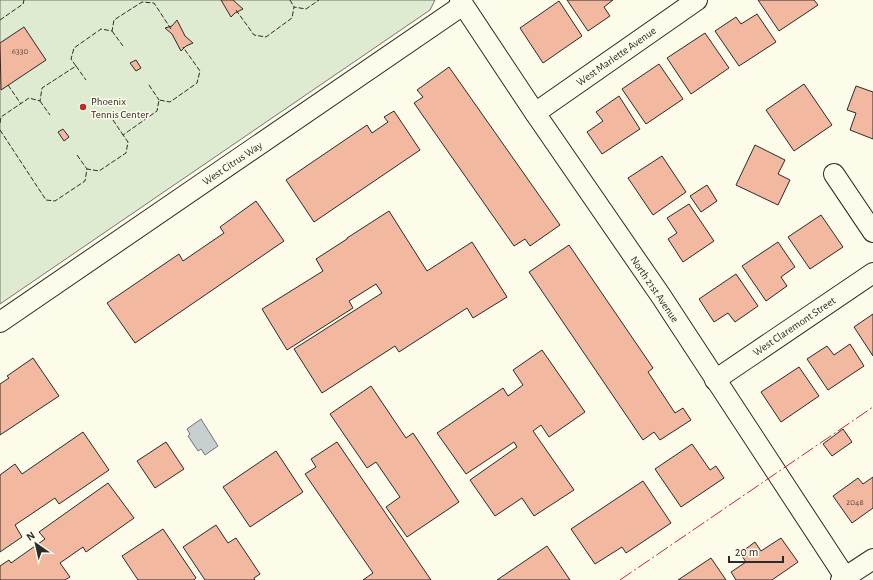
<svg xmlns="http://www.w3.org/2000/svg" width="873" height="580" font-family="'Alegreya Sans',sans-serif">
  <rect width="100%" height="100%" fill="#fdfbea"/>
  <polygon fill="#deebd1" stroke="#74746e" points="0,0 435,0 430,10 0,304"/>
  <polygon fill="#c7d0d0" stroke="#74746e" points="201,419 218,446 205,455 201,449 198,451 188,436 190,434 187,429"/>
  <g fill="#f2b8a0" stroke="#2b2b2b">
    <polygon points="221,0 233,0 243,9 235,13 231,17"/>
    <polygon points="567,0 613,0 604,7 610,16 588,31"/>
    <polygon points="758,0 814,0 818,5 779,31"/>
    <polygon points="559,1 582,36 543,63 520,28"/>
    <polygon points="757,14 776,42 739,66 715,31 736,17 741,24"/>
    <polygon points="177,20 185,36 193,43 186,46 181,51 172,34 165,28 172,26"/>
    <polygon points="24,27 46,60 1,90 0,43"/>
    <polygon points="705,33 729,68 691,94 667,58"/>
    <polygon points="136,60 141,68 136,71 130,63"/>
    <polygon points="659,64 683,99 646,124 622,89"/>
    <polygon points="449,67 560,225 530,246 525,239 514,246 414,103 423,97 417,90"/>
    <polygon points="804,84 832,125 794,151 766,110"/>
    <polygon points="856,86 873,92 873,139 850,130 856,113 847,110"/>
    <polygon points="619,96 640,129 602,154 587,132 603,121 596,112"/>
    <polygon points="394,111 420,150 314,222 286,180 367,125 372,133 388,122 384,117"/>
    <polygon points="63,129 69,137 64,141 58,132"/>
    <polygon points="755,145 785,160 778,174 790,180 778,205 736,185"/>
    <polygon points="662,156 686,192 653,215 628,178"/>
    <polygon points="707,185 717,201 701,212 690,196"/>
    <polygon points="256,201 284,241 135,343 107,303 179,254 183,261 224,233 220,227"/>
    <polygon points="689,204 714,241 683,262 668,239 677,233 667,218"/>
    <polygon points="389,211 427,271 472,242 507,297 473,318 467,308 399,352 395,346 322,393 294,349 382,293 376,284 349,301 353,308 287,350 262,309 323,271 316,259 347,239 347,238"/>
    <polygon points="821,215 843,247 810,269 788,237"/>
    <polygon points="778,242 795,267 781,277 787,286 766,301 742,266"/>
    <polygon points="569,245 653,368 648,372 675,413 683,408 691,420 660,440 654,432 643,440 529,272"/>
    <polygon points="736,274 758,306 735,322 728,313 714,322 699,299"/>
    <polygon points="873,314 873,356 854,327"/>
    <polygon points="850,344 864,366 828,390 807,359 827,346 834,355"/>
    <polygon points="542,350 585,412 549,437 541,425 533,431 574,490 534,516 522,498 495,516 470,480 517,447 514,442 466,474 437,433 503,388 508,396 523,385 513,370"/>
    <polygon points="33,358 59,396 0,435 0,384 9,378 7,376"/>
    <polygon points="799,367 819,396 781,422 761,392"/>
    <polygon points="371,386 406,438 413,433 459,502 407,537 386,507 400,497 376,462 367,468 330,414"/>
    <polygon points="843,429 852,442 832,456 823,444"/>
    <polygon points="83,432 109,470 59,504 55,498 15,525 22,537 0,552 0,475 15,464 22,474"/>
    <polygon points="166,442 184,469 155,488 137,461"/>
    <polygon points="337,442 431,580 363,580 373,573 305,474 316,467 311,459"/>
    <polygon points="692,444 710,470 716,466 724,478 681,507 655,469"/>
    <polygon points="276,451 303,492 250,527 223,487"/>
    <polygon points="873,477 873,508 852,523 833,496 858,478 863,484"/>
    <polygon points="643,481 671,523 626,553 622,547 595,564 571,529"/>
    <polygon points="108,483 134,518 86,552 83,547 60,563 70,577 65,580 0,580 0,566 9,560 11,563 45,539 39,532"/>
    <polygon points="216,525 228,543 236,538 260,574 254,578 255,580 205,580 183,547"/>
    <polygon points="163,529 196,578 194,580 138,580 122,556"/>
    <polygon points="781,538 798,562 772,580 736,580 731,572 746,562 740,553 755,542 761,551"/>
    <polygon points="547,546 570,580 497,580"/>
    <polygon points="711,558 726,580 678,580"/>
  </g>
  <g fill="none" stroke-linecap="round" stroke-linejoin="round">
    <defs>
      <g id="minor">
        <polyline points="460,0 535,113 661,296 847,580"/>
        <polyline points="535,113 697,0"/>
        <polyline points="834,174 873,232"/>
        <polyline points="0,322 463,5"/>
        <polyline points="715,380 873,273"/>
        <polyline points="841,580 873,559"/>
      </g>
    </defs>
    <use href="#minor" stroke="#2b2b2b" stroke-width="22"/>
    <use href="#minor" stroke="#fdfbea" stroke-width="20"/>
    <g stroke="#2b2b2b" stroke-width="1" stroke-dasharray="5 2" stroke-linecap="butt">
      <polyline points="290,0 294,7"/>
      <polyline points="236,10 254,35 266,37 292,18 294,7 306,9 319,0"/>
      <polyline points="0,20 23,4 24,0"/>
      <polyline points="112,31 123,46"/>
      <polyline points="76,66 86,80"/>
      <polyline points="8,85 21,104"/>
      <polyline points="149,85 159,100"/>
      <polyline points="40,101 50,115"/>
      <polyline points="113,120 123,135"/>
      <polyline points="0,123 1,117 29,98 40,101 42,88 76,66 71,59 74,48 101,29 112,31 114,20 142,2 154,3 171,29"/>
      <polyline points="0,130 46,200 55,201 85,181 87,169 99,171 126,153 128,142 123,135 157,111 159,100 170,102 197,83 200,71 183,47"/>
      <polyline points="77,155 87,169"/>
    </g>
    <polyline stroke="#c62828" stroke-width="1" stroke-dasharray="14 3 2 3" stroke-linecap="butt" points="620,580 873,407"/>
  </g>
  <circle fill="#c62828" stroke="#fdfbea" stroke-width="1.5" cx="83" cy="107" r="4"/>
  <g text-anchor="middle" stroke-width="3" stroke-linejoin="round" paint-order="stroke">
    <g font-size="9" fill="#5d4e48">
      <text x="20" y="54">6330</text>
      <text x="855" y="505">2048</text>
    </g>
    <g font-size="11" fill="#2b2b2b" stroke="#fdfbea">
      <text transform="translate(616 56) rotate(-35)" y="4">West Marlette Avenue</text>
      <text transform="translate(232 163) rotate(-34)" y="4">West Citrus Way</text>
      <text transform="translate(655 289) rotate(56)" y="4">North 21st Avenue</text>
      <text transform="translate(794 326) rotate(-34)" y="4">West Claremont Street</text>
    </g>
    <g font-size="11" fill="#2b2b2b" stroke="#fdfbea" text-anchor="start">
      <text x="91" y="105">Phoenix<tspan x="91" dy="13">Tennis Center</tspan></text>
    </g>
  </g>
  <g transform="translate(36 544) rotate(326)" stroke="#fdfbea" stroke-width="3" paint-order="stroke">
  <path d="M0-3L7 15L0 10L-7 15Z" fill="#2b2b2b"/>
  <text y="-6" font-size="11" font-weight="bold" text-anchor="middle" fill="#2b2b2b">N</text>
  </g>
  <path d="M729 556v6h54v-6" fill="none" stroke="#2b2b2b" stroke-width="2"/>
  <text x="735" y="556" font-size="12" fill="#2b2b2b" stroke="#fdfbea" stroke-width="3" paint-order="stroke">20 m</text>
</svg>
